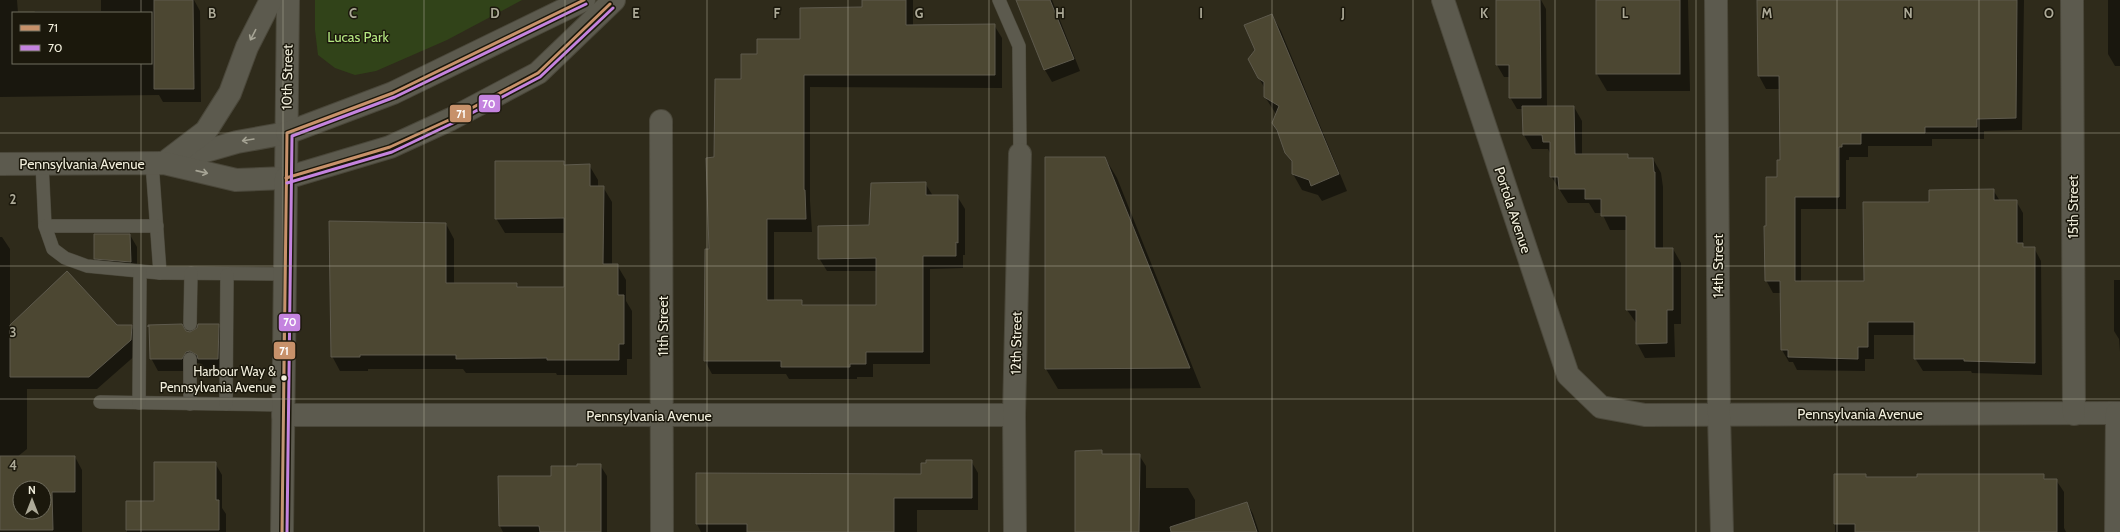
<svg xmlns="http://www.w3.org/2000/svg" width="2120" height="532" font-family="Cabin,sans-serif">
  <rect width="100%" height="100%" fill="#2f2b1b"/>
  <polygon fill="#314319" points="315,0 522,0 447,40 376,71 355,75 335,68 318,55 315,30"/>
  <g fill="#0007" fill-rule="evenodd">
    <polygon points="0,0 17,0 18,13 13,13 13,63 151,63 151,13 34,13 35,11 101,11 101,0 194,0 200,11 201,102 163,102 159,95 0,97"/>
    <polygon points="863,0 913,0 913,26 994,25 1002,38 1002,88 810,87 810,201 812,232 774,232 774,301 801,301 804,306 877,306 877,271 827,271 819,258 870,226 925,183 933,196 957,196 965,209 965,255 963,255 963,268 930,269 930,364 873,364 873,377 857,377 857,379 789,379 786,374 712,374 705,361 715,158 742,80 758,55 801,40 863,8"/>
    <polygon points="1017,0 1052,0 1080,71 1052,82 1045,70"/>
    <polygon points="1497,0 1541,0 1546,9 1547,107 1574,107 1582,121 1582,155 1627,155 1629,159 1653,159 1661,173 1663,187 1663,249 1673,249 1681,263 1681,324 1674,324 1675,357 1645,358 1637,343 1637,324 1627,310 1627,230 1610,230 1602,213 1595,213 1589,203 1568,203 1551,176 1551,155 1548,149 1532,149 1524,135 1523,109 1517,109 1510,97 1510,77 1504,77 1497,65"/>
    <polygon points="1597,0 1688,0 1690,91 1607,91 1597,74"/>
    <polygon points="1758,0 2024,0 2022,130 1984,131 1984,139 1932,139 1932,146 1868,146 1868,157 1849,157 1849,160 1846,160 1846,209 1801,209 1801,282 1865,282 1930,203 1993,190 2000,201 2016,201 2023,213 2023,246 2025,248 2034,248 2041,261 2042,375 1972,373 1971,371 1923,371 1915,358 1915,335 1874,335 1874,359 1865,359 1865,371 1797,370 1793,362 1789,362 1782,350 1781,293 1773,293 1766,280 1781,161 1780,89 1766,89 1759,76"/>
    <polygon points="2108,0 2120,0 2120,66 2115,66 2108,54"/>
    <polygon points="1272,15 1281,31 1347,191 1322,201 1318,195 1302,190 1293,174 1293,164 1273,123 1276,114 1265,97 1265,89 1259,78 1256,50"/>
    <polygon points="2120,141 2120,352 2119,339 2114,331 2114,280 2120,280"/>
    <polygon points="1105,158 1117,178 1201,388 1058,389 1046,369"/>
    <polygon points="564,162 566,166 589,165 598,180 598,187 603,187 612,202 612,265 617,265 626,280 626,301 632,311 632,359 627,359 627,375 557,375 556,373 466,373 463,369 368,369 368,371 340,371 332,356 446,224 454,239 454,284 517,284 519,288 565,288 565,233 505,233 496,218"/>
    <polygon points="130,235 137,247 137,274 102,271 95,258"/>
    <path d="M0,237H2L10,249V326H131L138,339V353L97,389H27V449L17,457H75L82,470V532H0ZM20,488H44V512H20Z"/>
    <polygon points="182,325 185,331 190,333 218,325 225,338 225,371 206,371 202,364 197,363 190,367 189,371 158,371 151,358 149,326"/>
    <polygon points="1101,451 1103,455 1139,455 1146,466 1146,488 1188,488 1195,500 1195,520 1247,503 1253,514 1259,532 1075,532"/>
    <polygon points="971,461 978,473 978,510 917,510 917,532 701,532 697,524 697,474 922,475"/>
    <polygon points="215,463 222,475 222,508 226,514 226,532 127,532 127,502 155,502"/>
    <polygon points="600,465 607,476 607,532 503,532 500,526 499,477 552,477"/>
    <polygon points="1835,475 1865,475 1867,478 2043,475 2046,480 2056,480 2064,492 2064,528 2066,532 1835,532"/>
  </g>
  <g fill="#4c4732" stroke="#5e5a4d" fill-rule="evenodd">
    <polygon points="154,0 193,0 194,89 154,89"/>
    <polygon points="862,0 906,0 906,25 995,24 995,75 804,75 804,190 805,190 806,219 767,219 767,300 802,300 802,305 876,305 876,258 818,259 818,226 869,225 871,183 926,182 926,195 958,195 958,243 956,242 956,256 923,256 923,352 866,352 866,364 850,364 850,367 781,367 781,361 704,361 705,249 709,249 706,158 714,157 715,79 741,79 741,54 757,54 757,39 800,39 800,8 862,7"/>
    <polygon points="1016,0 1050,0 1074,59 1044,70"/>
    <polygon points="1496,0 1540,0 1541,98 1509,98 1509,65 1496,65"/>
    <rect x="1596" y="0" width="84" height="74"/>
    <polygon points="1757,0 2017,0 2016,118 1977,119 1977,127 1925,127 1925,133 1861,133 1861,144 1842,144 1842,147 1839,147 1839,197 1795,197 1795,281 1864,281 1863,202 1929,202 1929,190 1994,189 1994,200 2017,200 2017,243 2023,243 2023,247 2035,247 2035,363 1964,361 1964,359 1914,359 1914,322 1868,322 1868,347 1858,347 1858,359 1788,357 1788,350 1781,350 1780,281 1765,281 1764,226 1766,226 1766,177 1777,177 1777,160 1780,160 1779,76 1758,76"/>
    <polygon points="1272,14 1339,174 1311,186 1309,180 1292,174 1292,161 1285,153 1277,130 1272,123 1279,106 1264,97 1264,82 1258,78 1248,59 1255,50 1244,25"/>
    <polygon points="1522,106 1574,106 1575,154 1628,154 1628,158 1653,158 1654,172 1655,172 1655,248 1673,248 1673,310 1667,310 1667,343 1636,344 1636,310 1626,310 1626,216 1601,216 1601,199 1585,199 1585,189 1559,189 1558,177 1550,177 1550,142 1543,142 1542,135 1523,135"/>
    <polygon points="1045,157 1105,157 1190,368 1045,369"/>
    <polygon points="495,161 564,161 564,165 590,164 590,186 604,186 603,264 618,264 618,295 624,295 624,344 619,344 619,360 547,360 547,358 456,359 456,355 360,355 360,357 331,357 329,221 446,223 446,283 517,283 517,287 564,287 564,218 495,219"/>
    <polygon points="94,234 130,234 131,262 94,259"/>
    <polygon points="67,271 117,325 132,325 131,340 89,377 10,377 10,325"/>
    <polygon points="182,324 186,331 190,332 197,328 198,324 219,324 218,359 198,359 197,355 190,351 186,352 182,359 150,359 149,325 148,327 148,325"/>
    <polygon points="1102,450 1102,454 1140,454 1139,532 1075,532 1075,451"/>
    <path d="M0,456H75V492H52L53,530H0ZM20,488H44V512H20Z"/>
    <polygon points="926,460 972,460 972,498 894,498 894,532 747,532 747,524 696,524 696,473 921,474 921,463 926,463"/>
    <polygon points="154,462 216,462 216,500 219,500 219,530 126,530 126,501 154,501"/>
    <polygon points="577,464 601,464 601,532 540,532 539,526 499,526 498,476 551,476 551,466 577,466"/>
    <polygon points="1834,474 1866,474 1866,477 1917,477 1917,474 2044,474 2044,479 2057,479 2057,532 1855,532 1855,524 1834,524"/>
    <polygon points="1247,502 1257,532 1171,532 1170,527"/>
  </g>
  <g fill="none" stroke-linecap="round" stroke-linejoin="round">
    <defs>
      <g id="service">
        <polyline points="999,0 1019,46 1020,154"/>
        <polyline points="152,163 160,273"/>
        <polyline points="42,164 45,226 53,249 65,258 87,266 160,273 284,274"/>
        <polyline points="45,226 157,226"/>
        <polyline points="190,324 191,273"/>
        <polyline points="190,359 190,404"/>
        <polyline points="100,402 283,405"/>
        <polyline points="139,403 140,271"/>
        <polyline points="226,404 227,275"/>
      </g>
      <g id="minor">
        <polyline points="1443,0 1568,375 1601,407 1645,415 2120,413"/>
        <polyline points="1716,0 1719,415 1722,532"/>
        <polyline points="2072,0 2074,414"/>
        <polyline points="661,121 662,532"/>
        <polyline points="286,178 288,0"/>
        <polyline points="283,415 1014,415"/>
        <polyline points="1015,532 1014,415 1020,154"/>
        <polyline points="2116,532 2117,413"/>
      </g>
      <g id="tertiary">
        <polyline points="178,159 237,142 287,133"/>
        <polyline points="164,163 206,131 230,93 247,47 271,0"/>
        <polyline points="0,164 164,163 236,180 286,178"/>
      </g>
      <g id="secondary">
        <polyline points="287,133 393,93 584,0"/>
        <polyline points="282,532 286,178 390,147 451,119 538,73 614,0"/>
      </g>
    </defs>
    <use href="#service" stroke="#4a473a" stroke-width="14"/>
    <use href="#minor" stroke="#4a473a" stroke-width="24"/>
    <use href="#tertiary" stroke="#4a473a" stroke-width="24"/>
    <use href="#secondary" stroke="#4a473a" stroke-width="24"/>
    <use href="#service" stroke="#5c5a4e" stroke-width="13"/>
    <use href="#minor" stroke="#5c5a4e" stroke-width="22"/>
    <use href="#tertiary" stroke="#5c5a4e" stroke-width="22"/>
    <use href="#secondary" stroke="#5c5a4e" stroke-width="22"/>
    <defs>
      <g id="bus-1">
        <polyline points="286,178 390,147 451,119 538,73 610,4"/>
        <polyline points="282,532 287,133 393,93 584,0"/>
      </g>
      <g id="bus-2">
        <polyline points="287,183 392,152 453,123 540,77 613,8"/>
        <polyline points="287,532 292,136 395,97 586,4"/>
      </g>
    </defs>
    <use href="#bus-1" stroke="#1b180c" stroke-width="6"/>
    <use href="#bus-2" stroke="#1b180c" stroke-width="6"/>
    <use href="#bus-1" stroke="#c7916a" stroke-width="3"/>
    <use href="#bus-2" stroke="#c483df" stroke-width="3"/>
  </g>
  <defs><path id="oneway-shaft" d="M-6 0H5M1.5-3L5.5 0L1.5 3" fill="none" stroke-width="1.6" stroke-linecap="round" stroke-linejoin="round"/></defs>
  <g stroke="#a6a495">
    <use href="#oneway-shaft" transform="translate(253 35) rotate(117)"/>
    <use href="#oneway-shaft" transform="translate(248 140) rotate(171)"/>
    <use href="#oneway-shaft" transform="translate(202 172) rotate(13)"/>
  </g>
  <path fill="none" stroke="#adaa98" stroke-width="1" stroke-opacity="0.55" d="M141,0V13M283,0V532M424,0V532M565,0V532M707,0V532M848,0V532M989,0V532M1131,0V532M1272,0V532M1413,0V532M1555,0V532M1696,0V532M1837,0V532M1979,0V532M141,63V532M0,133H2120M0,266H2120M0,399H2120"/>
  <circle fill="#f1eedc" stroke="#1b180c" stroke-width="1.5" cx="284" cy="378" r="3.5"/>
  <g text-anchor="middle" stroke-width="3" stroke-linejoin="round" paint-order="stroke">
    <g font-size="13" fill="#f1eedc" stroke="#1b180c" text-anchor="end">
      <text x="276" y="376">Harbour Way &amp;<tspan x="276" dy="16">Pennsylvania Avenue</tspan></text>
    </g>
    <g font-size="14" fill="#b4e681" stroke="#1b180c">
      <text x="358" y="42">Lucas Park</text>
    </g>
    <g font-size="14" fill="#f1eedc" stroke="#1b180c">
      <text transform="translate(287 77) rotate(-89)" y="5">10th Street</text>
      <text x="82" y="169">Pennsylvania Avenue</text>
      <text transform="translate(2073 207) rotate(-90)" y="5">15th Street</text>
      <text transform="translate(1513 210) rotate(72)" y="5">Portola Avenue</text>
      <text transform="translate(1718 266) rotate(-90)" y="5">14th Street</text>
      <text transform="translate(663 326) rotate(-90)" y="5">11th Street</text>
      <text transform="translate(1016 343) rotate(-89)" y="5">12th Street</text>
      <text x="1860" y="419">Pennsylvania Avenue</text>
      <text x="649" y="421">Pennsylvania Avenue</text>
    </g>
  </g>
  <g font-size="13" text-anchor="middle" font-weight="bold" fill="#adaa98" stroke="#1b180c" stroke-width="3" stroke-linejoin="round" paint-order="stroke">
    <text x="212" y="18">B</text>
    <text x="353" y="18">C</text>
    <text x="495" y="18">D</text>
    <text x="636" y="18">E</text>
    <text x="777" y="18">F</text>
    <text x="919" y="18">G</text>
    <text x="1060" y="18">H</text>
    <text x="1201" y="18">I</text>
    <text x="1343" y="18">J</text>
    <text x="1484" y="18">K</text>
    <text x="1625" y="18">L</text>
    <text x="1767" y="18">M</text>
    <text x="1908" y="18">N</text>
    <text x="2049" y="18">O</text>
    <text x="13" y="204">2</text>
    <text x="13" y="337">3</text>
    <text x="13" y="470">4</text>
  </g>
  <g stroke="#1b180c" stroke-width="1.5">
    <rect x="478" y="94" width="23" height="19" rx="4" fill="#c483df"/>
    <rect x="449" y="104" width="23" height="19" rx="4" fill="#c7916a"/>
    <rect x="278" y="313" width="23" height="19" rx="4" fill="#c483df"/>
    <rect x="273" y="341" width="23" height="19" rx="4" fill="#c7916a"/>
  </g>
  <g font-size="11" text-anchor="middle" font-weight="bold" fill="#fff">
    <text x="489" y="108">70</text>
    <text x="461" y="118">71</text>
    <text x="290" y="326">70</text>
    <text x="284" y="355">71</text>
  </g>
  <rect x="12" y="12" width="140" height="52" fill="#1b180c" stroke="#716e5f"/>
  <rect x="20" y="25" width="20" height="6" fill="#c7916a" stroke="#716e5f"/>
  <text x="48" y="32" font-size="12" fill="#f1eedc">71</text>
  <rect x="20" y="45" width="20" height="6" fill="#c483df" stroke="#716e5f"/>
  <text x="48" y="52" font-size="12" fill="#f1eedc">70</text>
  <g transform="translate(32 500)"><circle r="19" fill="#1b180c" stroke="#716e5f"/>
  <path d="M0-3L7 15L0 10L-7 15Z" fill="#adaa98"/>
  <text y="-6" font-size="11" font-weight="bold" text-anchor="middle" fill="#f1eedc">N</text>
  </g>
</svg>
